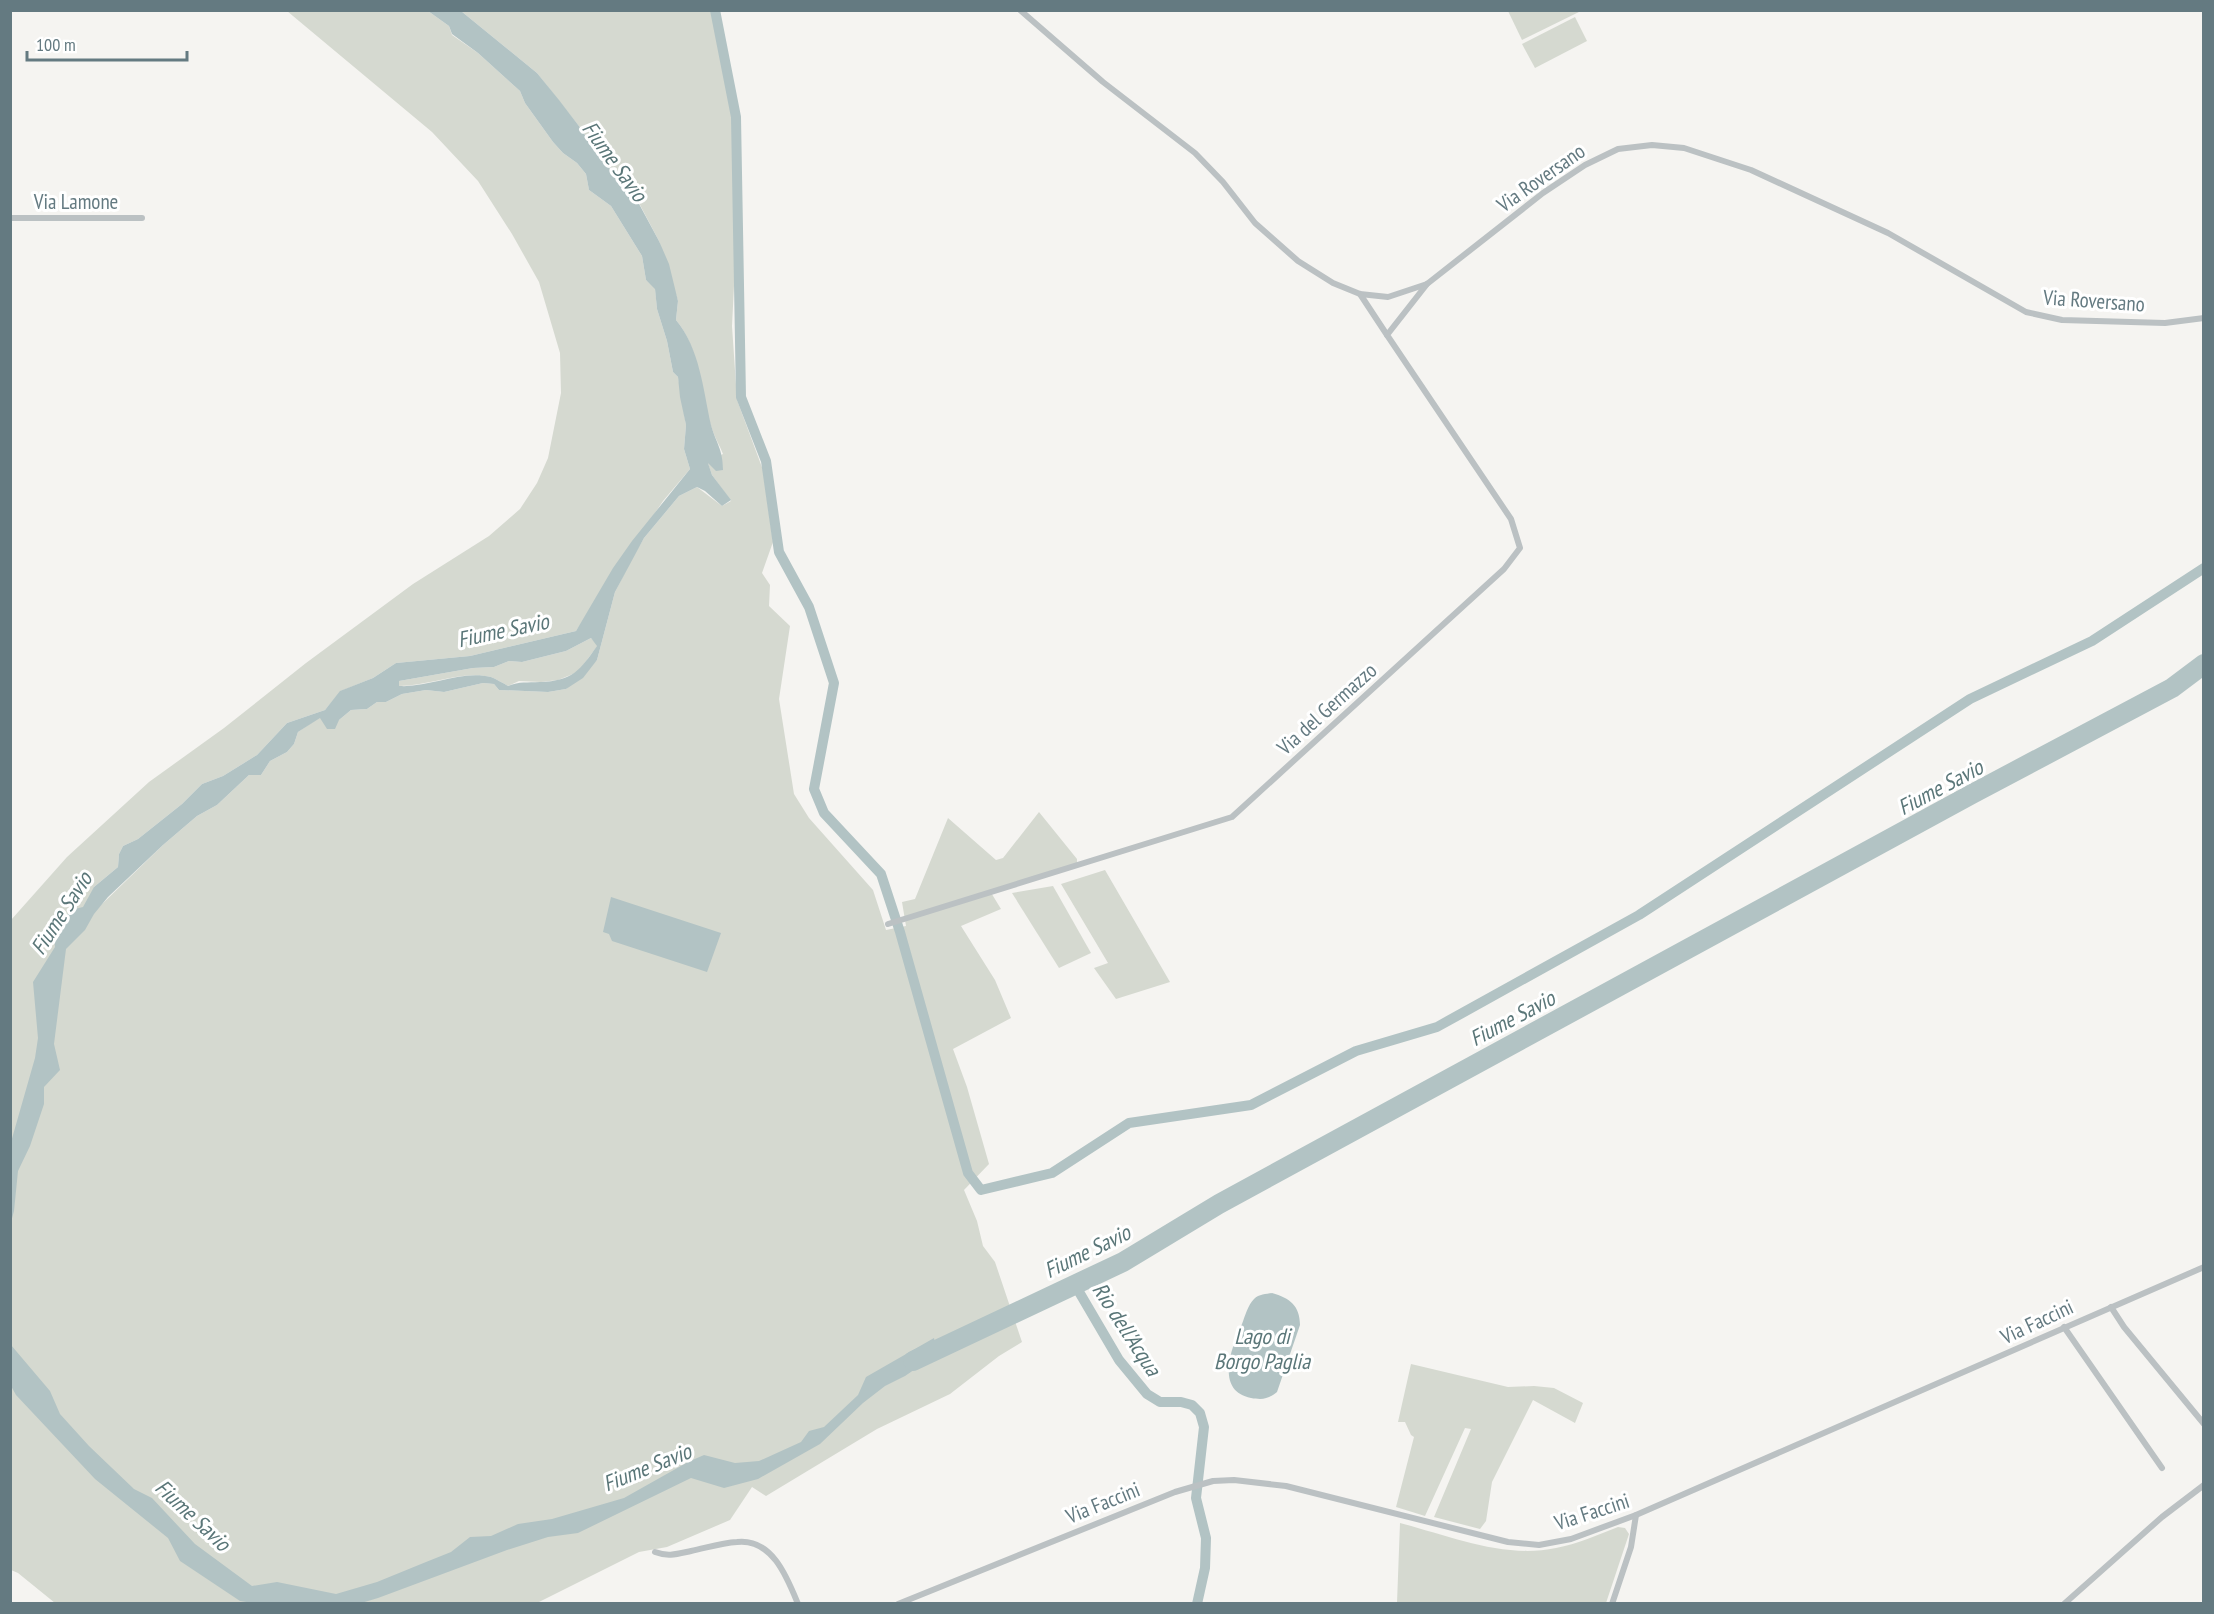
<svg xmlns="http://www.w3.org/2000/svg" width="2214" height="1614" font-family="'PT Sans Narrow',sans-serif">
  <rect width="100%" height="100%" fill="#f5f4f1"/>
  <g fill="#d5d9d0">
    <path d="M287,11H428L449,26L452,35L478,53L520,91L525,103L553,142L563,153L577,163L586,174L589,190L611,206L642,256L646,280L655,288L657,309L667,341L673,372L678,377L686,425L684,449L690,469L663,501L576,631L470,656L396,663L373,678L341,691L325,710L287,723L257,755L223,776L202,784L182,804L138,839L123,846L119,854L118,867L94,887L99,907L163,845L197,816L217,805L249,775H261L270,761L287,752L294,744L298,732L320,717L339,720L351,710L367,709L377,702H386L402,694L426,690L444,692L483,683L494,684L499,690L548,692L566,689L597,660L615,592L630,562L644,538L679,496L697,487L722,506L731,501L712,475L707,461L723,454C720,446 715,438 712,429C700,393 701,350 676,320L678,301L659,241L639,203L616,180L611,170L595,152L582,130L537,73L461,11H711L734,118V286L732,326L737,400L763,470L773,542L762,573L770,585L769,606L790,626L779,699L794,794L809,818L873,890L886,930L906,926L902,902L915,899L948,818L996,860L1003,858L1039,812L1077,859V864L990,891L1001,909L961,926L995,980L1011,1018L953,1049L967,1087L989,1164L964,1190L977,1221L983,1246L995,1262L1022,1342L999,1356L950,1394L877,1429L766,1496L752,1487L730,1520L667,1547L639,1552L537,1603H55L18,1573L11,1570V920L67,857L149,782L224,728L306,663L413,584L489,536L520,509L537,483L548,458L561,393L560,353L539,282L512,234L478,181L432,132Z"/>
    <polygon points="1508,11 1581,11 1522,40"/>
    <polygon points="1575,17 1587,41 1535,68 1522,44"/>
    <path d="M591,638L598,645L578,672L558,680L541,682L519,681L508,686C503,683 496,679 491,677C460,670 430,686 399,686V681L473,668L494,667L509,661L522,662L566,651Z"/>
    <polygon points="1105,870 1170,982 1116,999 1094,968 1108,963 1061,884"/>
    <polygon points="1053,886 1091,953 1059,968 1012,893"/>
    <polygon points="1411,1364 1508,1387 1534,1386 1554,1388 1583,1403 1575,1423 1533,1400 1492,1482 1486,1521 1480,1529 1434,1517 1471,1429 1465,1428 1425,1516 1396,1507 1414,1437 1411,1435 1405,1422 1398,1422"/>
    <path d="M1400,1523C1450,1536 1504,1559 1556,1548C1577,1544 1598,1535 1618,1527L1625,1528L1629,1534L1606,1603H1397Z"/>
  </g>
  <g fill="#b2c3c4" fill-rule="evenodd">
    <path d="M428,11H461L537,73L559,100L582,130L595,152L611,170L616,180L638,202L659,241L669,264L678,301L676,320C700,349 703,389 711,425C716,443 723,449 723,470L716,471L708,463L712,475L731,500L722,506L705,491L697,487L679,496L644,538L615,592L597,660L583,678L566,689L548,692L499,690L494,684L483,683L444,692L426,690L402,694L386,702H377L367,709L351,710L339,720L335,729H327L320,718L298,732L294,744L287,752L270,761L261,775H249L217,805L197,816L163,845L108,897L94,914L85,930L66,949L54,1044L60,1070L44,1087V1104L30,1146L18,1171L14,1211L11,1222V1142L35,1058L38,1038L33,982L55,947L54,937L66,916L71,910L83,907L94,887L118,867L119,854L123,846L138,839L182,804L202,784L223,776L257,755L287,723L325,710L340,691L373,678L396,663L470,656L576,631L613,568L632,541L690,469L684,449L686,425L680,397L678,377L673,372L667,341L657,309L655,289L646,280L642,256L611,206L589,190L586,174L577,163L563,153L553,142L525,103L520,91L478,53L452,34L449,26ZM591,638L597,646C580,670 573,681 540,682C527,683 520,681 508,686C503,683 496,679 491,677C459,670 430,688 399,686V681L473,668L494,667L509,661L522,662L566,651Z"/>
    <polygon points="611,897 721,933 707,972 612,941 609,934 603,932"/>
    <path d="M1272,1293C1290,1298 1300,1306 1300,1325L1277,1392C1268,1399 1263,1400 1251,1398C1214,1391 1232,1346 1242,1324C1245,1316 1248,1305 1254,1299C1259,1294 1266,1294 1272,1293Z"/>
    <polygon points="934,1338 938,1358 927,1361 905,1376 885,1386 863,1403 820,1444 758,1479 724,1488 691,1478 578,1533 548,1537 507,1550 378,1598 358,1604 260,1604 240,1601 180,1561 168,1538 95,1479 16,1395 11,1386 11,1345 50,1391 60,1414 89,1446 134,1489 152,1498 195,1544 252,1586 277,1582 336,1594 377,1582 426,1562 451,1552 470,1537 491,1536 518,1524 552,1519 624,1498 688,1462 704,1455 735,1463 759,1461 801,1442 809,1431 824,1427 858,1395 866,1377"/>
  </g>
  <g fill="none" stroke-linecap="round" stroke-linejoin="round">
    <g stroke="#b2c3c4" stroke-width="10">
      <polyline points="715,10 736,117 741,397 766,461 779,552 809,607 834,683 814,789 824,813 881,874 900,932 968,1173 981,1190 1052,1173 1129,1123 1251,1105 1356,1051 1437,1027 1639,915 1970,699 2092,641 2204,568"/>
      <polyline points="1075,1285 1119,1360 1147,1394 1160,1402 1181,1402 1192,1405 1200,1413 1204,1427 1196,1498 1206,1538 1205,1568 1197,1604"/>
    </g>
    <polyline stroke="#b2c3c4" stroke-width="20" points="913,1361 1123,1262 1219,1204 1972,794 2172,688 2204,664"/>
    <g stroke="#bbc1c3" stroke-width="6">
      <polyline points="1020,10 1103,82 1195,153 1223,182 1255,223 1298,261 1333,283 1360,294 1388,297 1427,284 1543,193 1585,165 1618,149 1652,145 1684,148 1751,170 1888,233 2026,312 2062,320 2165,323 2204,318"/>
      <polyline points="10,218 142,218"/>
      <polyline points="1360,294 1387,335"/>
      <polyline points="888,924 1232,817 1504,569 1520,548 1511,519 1387,335 1427,284"/>
      <polyline points="2111,1307 2124,1327 2204,1424"/>
      <polyline points="2064,1327 2162,1468"/>
      <path d="M655,1552C668,1557 677,1554 691,1551C706,1548 721,1543 737,1542C772,1538 787,1577 798,1604"/>
      <polyline points="898,1604 1175,1492 1213,1481 1234,1480 1286,1486 1508,1542 1539,1545 1571,1539 1636,1515 2204,1267"/>
      <polyline points="1612,1604 1631,1547 1636,1515"/>
      <polyline points="2064,1604 2162,1517 2204,1485"/>
    </g>
  </g>
  <g text-anchor="middle" stroke-width="6" stroke-linejoin="round" paint-order="stroke">
    <g font-size="21" fill="#647a81" stroke="#fff">
      <text transform="translate(1541 178) rotate(-35)" y="7">Via Roversano</text>
      <text x="76" y="209">Via Lamone</text>
      <text transform="translate(2094 301) rotate(4)" y="7">Via Roversano</text>
      <text transform="translate(1327 709) rotate(-42)" y="7">Via del Germazzo</text>
      <text transform="translate(2037 1322) rotate(-25)" y="7">Via Faccini</text>
      <text transform="translate(1103 1503) rotate(-22)" y="7">Via Faccini</text>
      <text transform="translate(1592 1512) rotate(-18)" y="7">Via Faccini</text>
    </g>
    <g font-size="22" font-style="italic" fill="#5a7678" stroke="#fff">
      <text transform="translate(615 161) rotate(54)" y="8">Fiume Savio</text>
      <text transform="translate(503 630) rotate(-12)" y="8">Fiume Savio</text>
      <text transform="translate(1940 787) rotate(-28)" y="8">Fiume Savio</text>
      <text transform="translate(61 913) rotate(-57)" y="8">Fiume Savio</text>
      <text transform="translate(1512 1018) rotate(-28)" y="8">Fiume Savio</text>
      <text transform="translate(1087 1251) rotate(-26)" y="8">Fiume Savio</text>
      <text transform="translate(1127 1329) rotate(57)" y="8">Rio dell'Acqua</text>
      <text x="1262" y="1344">Lago di<tspan x="1262" dy="25">Borgo Paglia</tspan></text>
      <text transform="translate(647 1467) rotate(-22)" y="8">Fiume Savio</text>
      <text transform="translate(193 1515) rotate(43)" y="8">Fiume Savio</text>
    </g>
  </g>
  <rect width="2214" height="1614" fill="none" stroke="#647a81" stroke-width="24"/>
  <path d="M27 51v9h160v-9" fill="none" stroke="#647a81" stroke-width="3"/>
  <text x="36" y="51" font-size="18" fill="#647a81" stroke="#ffffff" stroke-width="4.5" paint-order="stroke">100 m</text>
</svg>
